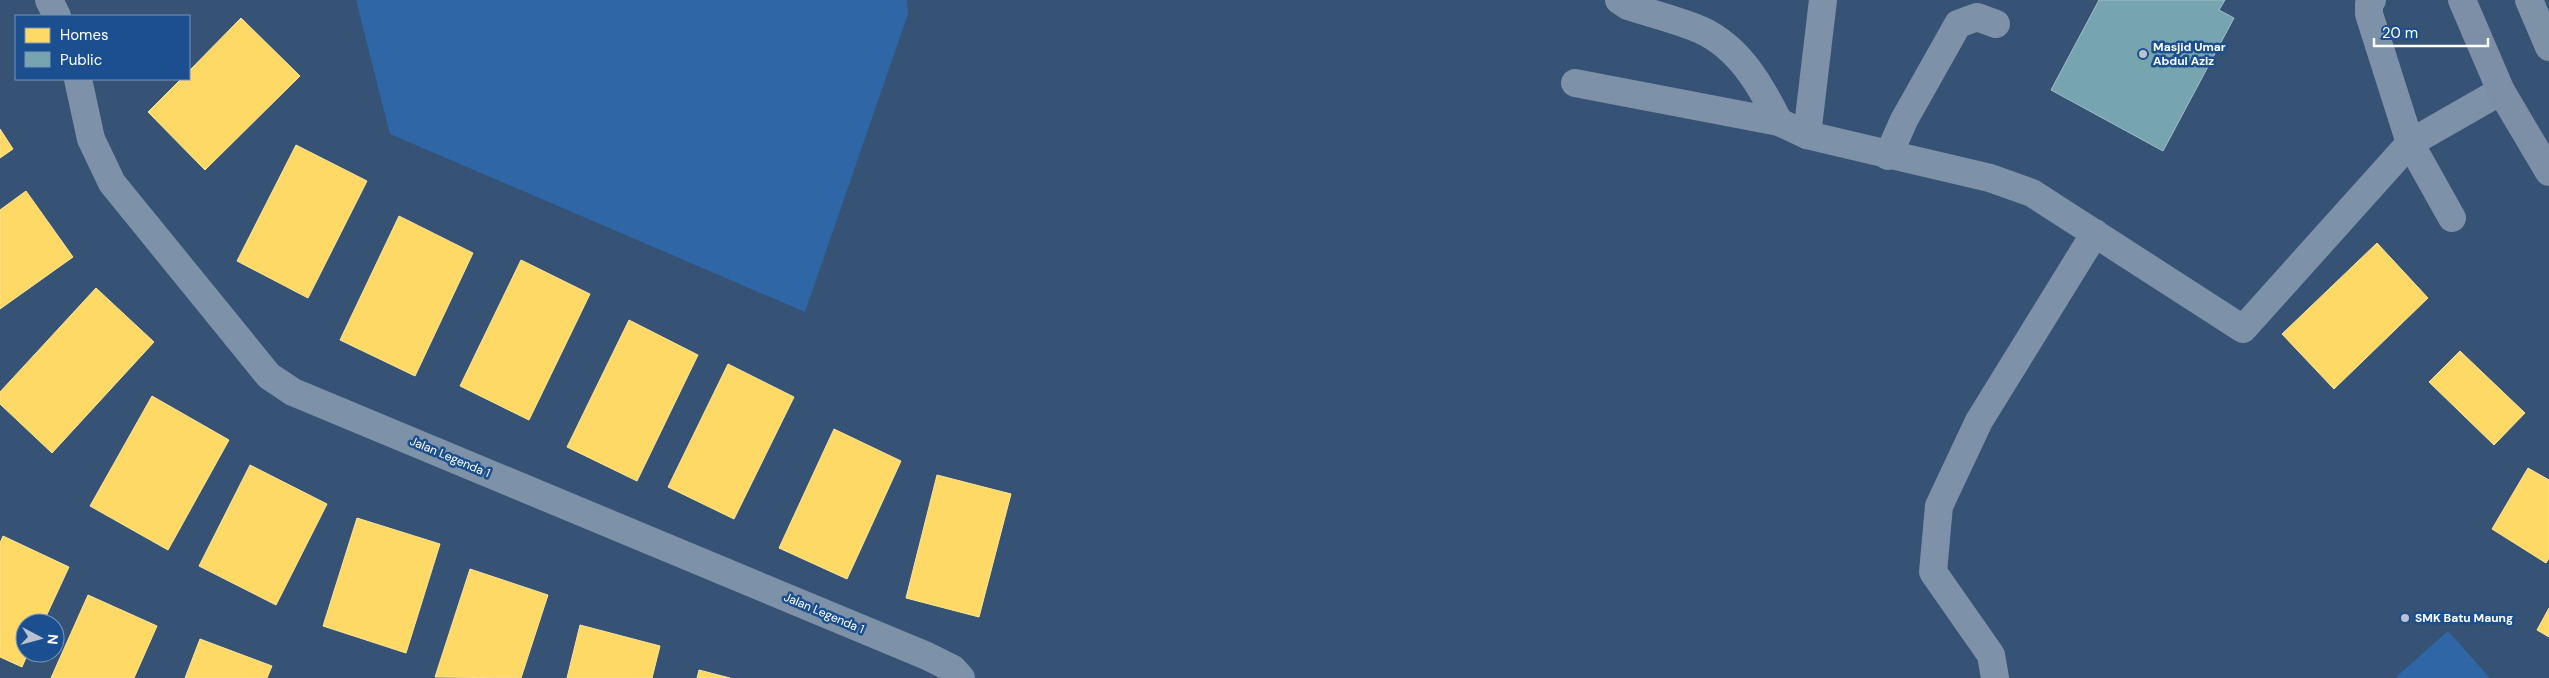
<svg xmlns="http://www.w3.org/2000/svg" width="2549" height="678" font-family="'DM Sans',sans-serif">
  <rect width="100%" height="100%" fill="#365274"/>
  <g fill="#2f66a5">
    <polygon points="356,0 907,0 908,14 805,312 390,134"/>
    <polygon points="2448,631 2490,678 2395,678"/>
  </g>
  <g fill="#ffd966" stroke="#ffe494">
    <polygon points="241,18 300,76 205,170 148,112 181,79 189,79 189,71"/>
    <polygon points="0,129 13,149 0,158"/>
    <polygon points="296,145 367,181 308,298 237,261"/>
    <polygon points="26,191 73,257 0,309 0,210"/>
    <polygon points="399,216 473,253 415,376 340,340"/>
    <polygon points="2377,243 2428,298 2334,389 2282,334"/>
    <polygon points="521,260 590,294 529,420 460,386"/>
    <polygon points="96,288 154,342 52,453 0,404 0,392"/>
    <polygon points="629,320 698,355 637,481 567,447"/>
    <polygon points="2460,351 2525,413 2494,445 2429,382"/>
    <polygon points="728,364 794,397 734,519 668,487"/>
    <polygon points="152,396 229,440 168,550 90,506"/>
    <polygon points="834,429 901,461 847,579 779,548"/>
    <polygon points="250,465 327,504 276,605 199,566"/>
    <polygon points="2528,468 2549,480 2549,558 2546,563 2492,529"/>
    <polygon points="937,475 1011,494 979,617 906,598"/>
    <polygon points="357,518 440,544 406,653 323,626"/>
    <polygon points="3,536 69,567 43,623 25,623 25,653 28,653 22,667 0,657 0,543"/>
    <polygon points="470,569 548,595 521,678 435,677"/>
    <polygon points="88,595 157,626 134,678 51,678"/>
    <polygon points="2549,608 2549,637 2537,630"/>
    <polygon points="580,625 660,646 652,678 567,678"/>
    <polygon points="200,639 272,666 267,678 185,678"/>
    <polygon points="699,670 730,678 697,678"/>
  </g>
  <polygon fill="#76a5af" stroke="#9fc0c7" points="2099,0 2225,0 2219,10 2234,18 2163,151 2051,90"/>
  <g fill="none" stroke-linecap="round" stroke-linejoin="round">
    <g stroke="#7d92a8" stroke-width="28">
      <polyline points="49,0 57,16"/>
      <path d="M1619,0L1628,6C1652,14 1678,20 1701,30C1740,48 1761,86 1779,122"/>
      <polyline points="2372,0 2369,4 2369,14 2410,143 2452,218"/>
      <polyline points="78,79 91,139 112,183 269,376 293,392 927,656 953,669 961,678"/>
      <polyline points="1575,83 1779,122 1807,135 1990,178 2032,193 2243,329 2410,143 2501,91"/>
      <polyline points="1807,135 1823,0"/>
      <polyline points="1888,156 1904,120 1958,24 1977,17 1996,24"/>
      <polyline points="1995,678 1991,655 1933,572 1939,506 1979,421 2095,233"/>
    </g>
    <polyline stroke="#7d8ea7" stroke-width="28" points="2462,0 2501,91 2549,172"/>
    <polyline stroke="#7e92a7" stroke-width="28" points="2529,0 2549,47"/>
  </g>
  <g fill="#b9c2ce" stroke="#1b4f8f" stroke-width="2">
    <circle cx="2143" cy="54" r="5"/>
    <circle cx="2405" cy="618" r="5"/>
  </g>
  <g text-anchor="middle" stroke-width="5" stroke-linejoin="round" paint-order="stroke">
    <g font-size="12" font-weight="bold" fill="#fff" stroke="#1b4f8f" text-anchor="start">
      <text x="2153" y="51">Masjid Umar<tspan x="2153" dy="14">Abdul Aziz</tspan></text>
      <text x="2415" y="622">SMK Batu Maung</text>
    </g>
    <g font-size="12" fill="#fff" stroke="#1b4f8f">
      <text transform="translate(450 457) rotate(23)" y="4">Jalan Legenda 1</text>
      <text transform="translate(824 613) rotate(23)" y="4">Jalan Legenda 1</text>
    </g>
  </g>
  <rect x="15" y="15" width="175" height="65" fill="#1b4f8f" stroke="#7695bc"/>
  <rect x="25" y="28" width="25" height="15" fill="#ffd966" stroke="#7695bc"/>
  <text x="60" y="40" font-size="15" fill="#ffffff">Homes</text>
  <rect x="25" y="52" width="25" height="15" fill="#76a5af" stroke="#7695bc"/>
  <text x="60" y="65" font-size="15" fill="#ffffff">Public</text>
  <g transform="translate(40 638) rotate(96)"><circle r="24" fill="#1b4f8f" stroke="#7695bc"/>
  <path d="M0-4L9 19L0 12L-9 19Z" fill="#b9c2ce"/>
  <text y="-8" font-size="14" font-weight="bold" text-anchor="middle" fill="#ffffff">N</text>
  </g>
  <path d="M2374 38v8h114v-8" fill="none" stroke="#ffffff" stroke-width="2.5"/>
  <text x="2382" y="38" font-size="15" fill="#ffffff" stroke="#1b4f8f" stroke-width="4" paint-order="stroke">20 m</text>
</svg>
